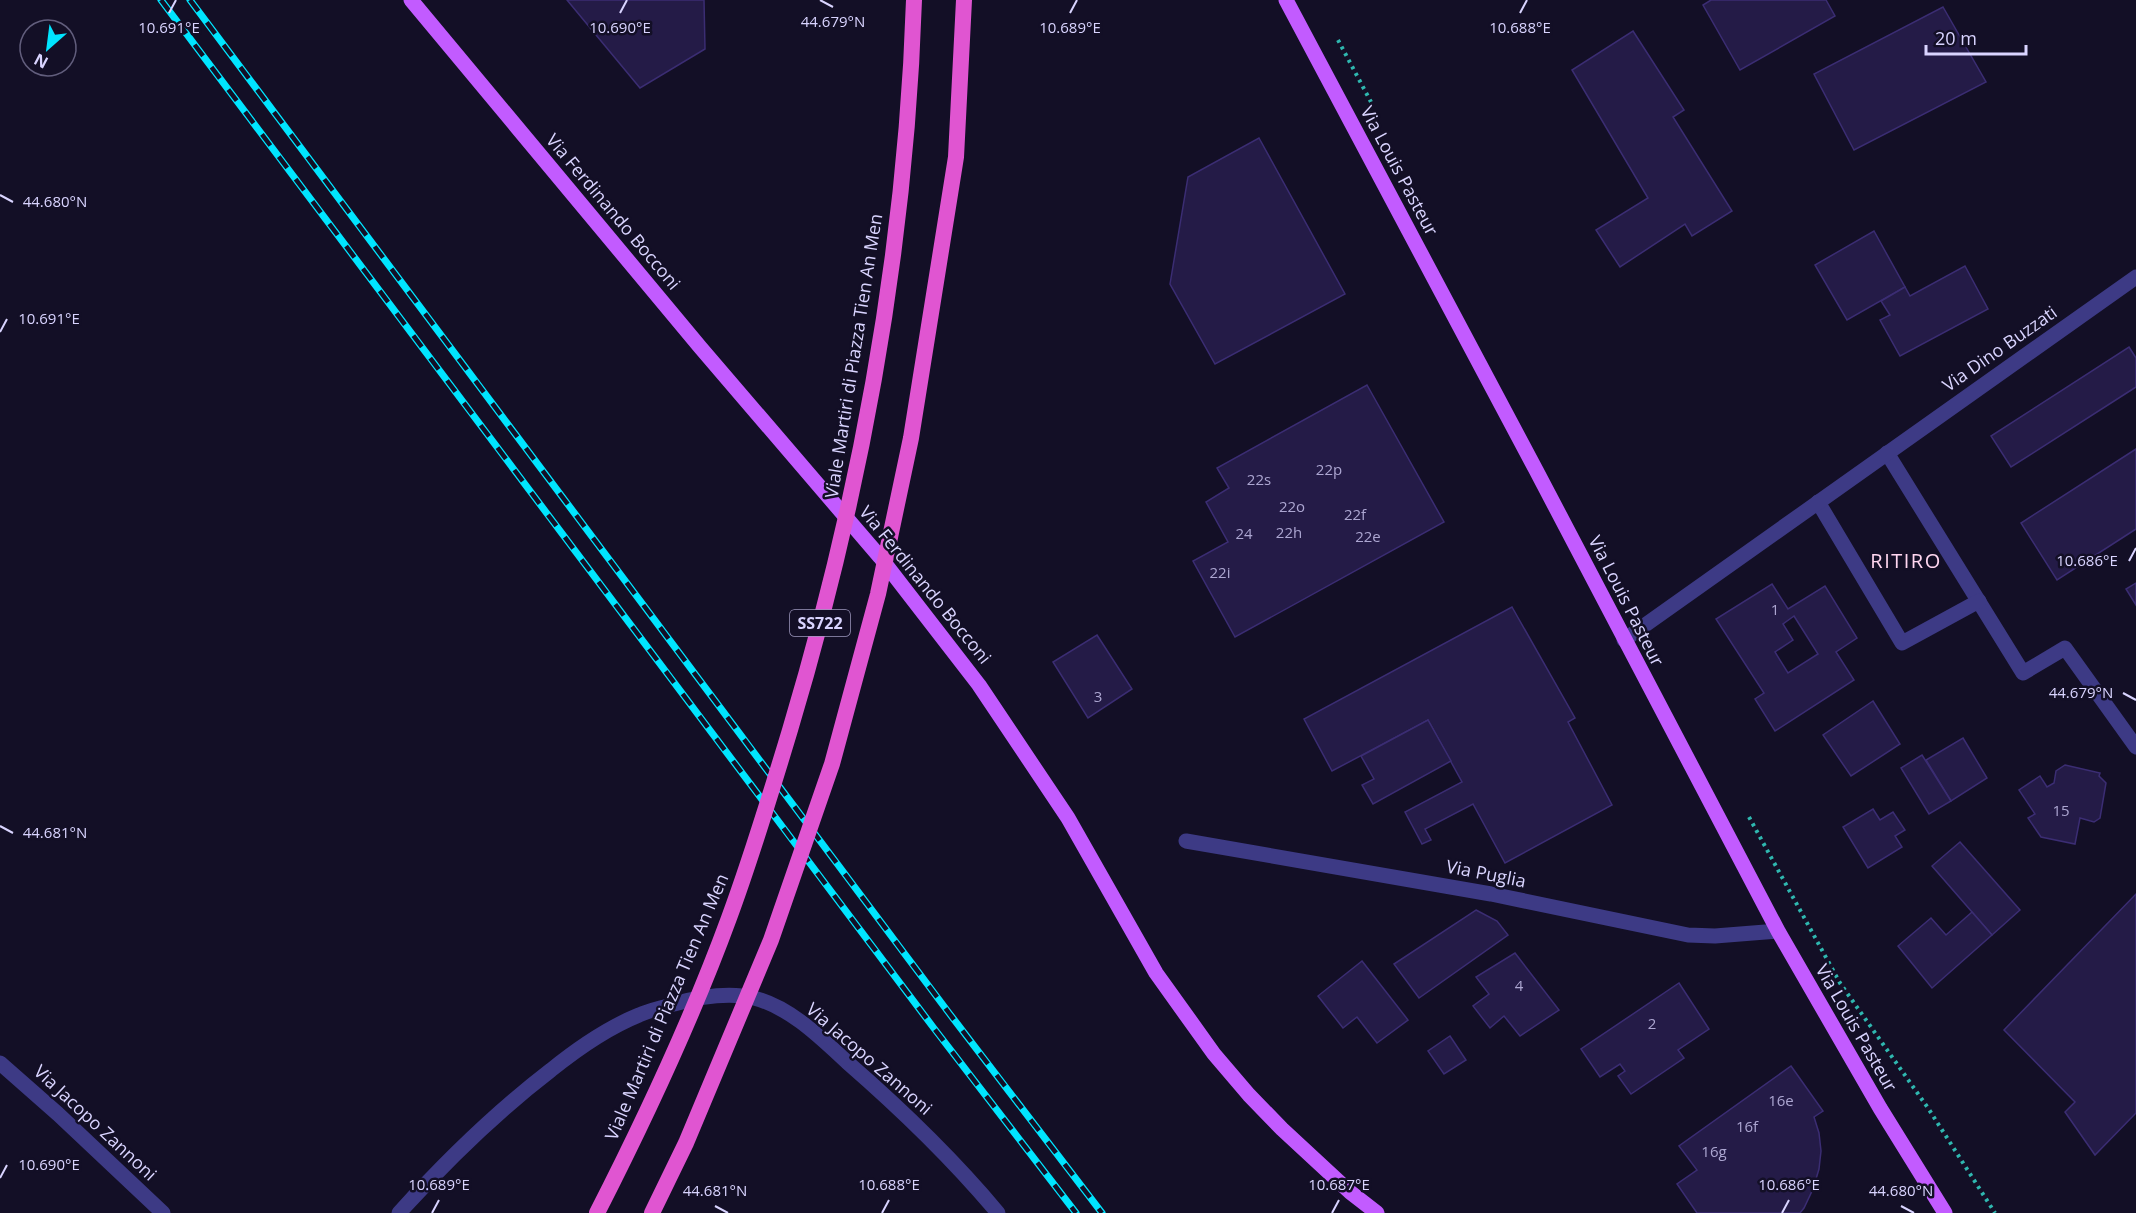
<svg xmlns="http://www.w3.org/2000/svg" width="2136" height="1213" font-family="'Open Sans',sans-serif">
  <rect width="100%" height="100%" fill="#130f26"/>
  <g fill="#241b47" stroke="#3b2d73" stroke-width="1.5" fill-rule="evenodd">
    <polygon points="567,0 704,0 705,49 640,88"/>
    <polygon points="1711,0 1826,0 1835,16 1740,70 1703,5"/>
    <polygon points="1943,7 1986,82 1854,150 1814,74"/>
    <polygon points="1633,31 1684,110 1673,117 1732,211 1692,236 1685,224 1620,267 1596,230 1648,198 1572,70"/>
    <polygon points="1259,138 1345,294 1215,364 1170,284 1188,177"/>
    <polygon points="1874,231 1905,287 1847,320 1815,265"/>
    <polygon points="1965,266 1988,309 1900,356 1880,320 1890,315 1881,301 1905,287 1910,296"/>
    <polygon points="2129,347 2136,358 2136,387 2011,467 1991,436"/>
    <polygon points="1367,385 1444,522 1235,637 1193,561 1228,542 1206,502 1229,488 1217,468"/>
    <polygon points="2136,449 2136,529 2057,580 2021,523"/>
    <polygon points="2136,583 2136,605 2126,589"/>
    <path d="M1772,584L1788,609L1825,586L1857,638L1836,652L1854,680L1775,731L1755,699L1764,693L1716,619ZM1794,616L1818,654L1788,673L1775,652L1793,640L1783,624Z"/>
    <polygon points="1512,607 1575,718 1568,722 1612,805 1505,863 1473,804 1425,829 1431,840 1422,844 1405,812 1462,782 1428,720 1332,771 1304,719"/>
    <polygon points="1097,635 1132,689 1088,718 1053,662"/>
    <polygon points="1873,701 1900,744 1851,776 1823,735"/>
    <polygon points="1428,720 1451,761 1373,804 1362,785 1374,779 1361,756"/>
    <polygon points="1963,738 1987,778 1951,801 1926,760"/>
    <polygon points="1922,755 1951,801 1929,814 1901,768"/>
    <polygon points="2065,765 2100,773 2099,776 2106,783 2100,818 2094,822 2080,818 2075,844 2041,837 2028,818 2035,814 2019,790 2040,776 2047,787 2054,783 2056,771"/>
    <polygon points="1873,809 1880,820 1893,812 1905,830 1895,836 1902,847 1868,868 1843,827"/>
    <polygon points="1960,842 2020,910 1992,935 1932,866"/>
    <polygon points="2136,894 2136,1113 2095,1155 2065,1112 2075,1102 2004,1030"/>
    <polygon points="1476,910 1497,921 1508,935 1419,998 1394,964"/>
    <polygon points="1972,912 1992,935 1932,988 1898,946 1931,918 1946,935"/>
    <polygon points="1515,953 1559,1010 1520,1036 1504,1016 1490,1028 1473,1006 1489,994 1476,977"/>
    <polygon points="1362,961 1408,1020 1377,1043 1357,1017 1343,1028 1318,996"/>
    <polygon points="1679,983 1709,1029 1678,1050 1684,1058 1631,1094 1618,1076 1625,1071 1620,1064 1600,1077 1581,1049"/>
    <polygon points="1450,1036 1466,1060 1444,1074 1428,1051"/>
    <polygon points="1791,1066 1823,1111 1814,1117 1819,1133 1821,1151 1819,1169 1813,1189 1804,1208 1800,1213 1697,1213 1677,1184 1697,1170 1679,1146"/>
  </g>
  <g fill="none" stroke-linecap="round" stroke-linejoin="round">
    <g stroke="#2fb8b0" stroke-width="4" stroke-dasharray="3 4.5" stroke-linecap="butt">
      <polyline points="1338,40 1371,102"/>
      <polyline points="1749,817 1840,983 1928,1108 1995,1213"/>
    </g>
    <g stroke="#3d3a85" stroke-width="15">
      <polyline points="1887,453 2023,673 2065,648 2136,747"/>
      <polyline points="1818,502 1902,643 1979,601"/>
      <polyline points="1624,640 2136,277"/>
      <polyline points="1186,841 1491,894 1688,935 1715,936 1778,931"/>
      <polyline points="0,1063 58,1114 163,1213"/>
      <path d="M399,1213C446,1161 495,1113 551,1070C577,1049 607,1028 639,1015C650,1010 662,1008 674,1004C699,997 728,992 754,998C790,1007 821,1038 847,1062C901,1109 952,1158 998,1213"/>
    </g>
    <g stroke="#c25bff" stroke-width="15">
      <polyline points="411,0 700,347 880,557 979,685 1068,818 1156,973 1214,1054 1249,1095 1282,1129 1350,1192 1377,1213"/>
      <polyline points="1286,0 1536,470 1778,931 1880,1108 1945,1213"/>
    </g>
    <defs>
      <g id="rail">
        <polyline points="161,0 933,1027 1076,1213"/>
        <polyline points="190,0 949,1013 1102,1213"/>
      </g>
    </defs>
    <use href="#rail" stroke="#00e5ff" stroke-width="7"/>
    <use href="#rail" stroke="#130f26" stroke-width="4.5" stroke-dasharray="14" stroke-linecap="butt"/>
    <g stroke="#e055d1" stroke-width="16">
      <path d="M597,1213C646,1117 692,1019 729,918C752,856 771,793 790,730C861,493 906,248 914,0"/>
      <polyline points="652,1213 686,1143 771,940 832,764 878,594 911,438 956,157 964,0"/>
    </g>
  </g>
  <path fill="none" stroke="#d9d4ff" stroke-width="2" d="M820,0L833,7M169,13L176,0M620,13L627,0M1070,13L1077,0M1520,13L1527,0M0,195L13,202M0,332L7,319M2129,561L2136,548M2123,693L2136,700M0,826L13,833M0,1178L7,1165M715,1206L728,1213M1901,1206L1914,1213M432,1213L439,1200M882,1213L889,1200M1332,1213L1339,1200M1782,1213L1789,1200"/>
  <g text-anchor="middle" stroke-width="5" stroke-linejoin="round" paint-order="stroke">
    <g font-size="15" fill="#aca6d1">
      <text x="1329" y="475">22p</text>
      <text x="1259" y="485">22s</text>
      <text x="1292" y="512">22o</text>
      <text x="1355" y="520">22f</text>
      <text x="1289" y="538">22h</text>
      <text x="1244" y="539">24</text>
      <text x="1368" y="542">22e</text>
      <text x="1220" y="578">22i</text>
      <text x="1775" y="615">1</text>
      <text x="1098" y="702">3</text>
      <text x="2061" y="816">15</text>
      <text x="1519" y="991">4</text>
      <text x="1652" y="1029">2</text>
      <text x="1781" y="1106">16e</text>
      <text x="1747" y="1132">16f</text>
      <text x="1714" y="1157">16g</text>
    </g>
    <rect fill="#130f26" stroke="#9e99be" stroke-width="1.5" x="790" y="610" width="60" height="26" rx="4.5"/>
    <g font-size="16" font-weight="bold" fill="#d9d4ff">
      <text x="820" y="629">SS722</text>
    </g>
    <g font-size="18" fill="#d9d4ff" stroke="#130f26">
      <text transform="translate(1399 171) rotate(62)" y="6">Via Louis Pasteur</text>
      <text transform="translate(613 212) rotate(50)" y="6">Via Ferdinando Bocconi</text>
      <text transform="translate(2000 349) rotate(-35)" y="6">Via Dino Buzzati</text>
      <text transform="translate(854 356) rotate(-81)" y="6">Viale Martiri di Piazza Tien An Men</text>
      <text transform="translate(925 585) rotate(51)" y="6">Via Ferdinando Bocconi</text>
      <text transform="translate(1626 601) rotate(63)" y="6">Via Louis Pasteur</text>
      <text transform="translate(1486 874) rotate(11)" y="6">Via Puglia</text>
      <text transform="translate(667 1007) rotate(-67)" y="6">Viale Martiri di Piazza Tien An Men</text>
      <text transform="translate(1856 1028) rotate(60)" y="6">Via Louis Pasteur</text>
      <text transform="translate(869 1059) rotate(41)" y="6">Via Jacopo Zannoni</text>
      <text transform="translate(95 1123) rotate(43)" y="6">Via Jacopo Zannoni</text>
    </g>
    <g font-size="20" letter-spacing="1.5" fill="#ffd6f0" stroke="#130f26">
      <text x="1906" y="568">RITIRO</text>
    </g>
  </g>
  <g font-size="15" text-anchor="middle" fill="#d9d4ff" stroke="#130f26" stroke-width="5" stroke-linejoin="round" paint-order="stroke">
    <text x="833" y="27">44.679°N</text>
    <text x="169" y="33">10.691°E</text>
    <text x="620" y="33">10.690°E</text>
    <text x="1070" y="33">10.689°E</text>
    <text x="1520" y="33">10.688°E</text>
    <text x="55" y="207">44.680°N</text>
    <text x="49" y="324">10.691°E</text>
    <text x="2087" y="566">10.686°E</text>
    <text x="2081" y="698">44.679°N</text>
    <text x="55" y="838">44.681°N</text>
    <text x="49" y="1170">10.690°E</text>
    <text x="439" y="1190">10.689°E</text>
    <text x="889" y="1190">10.688°E</text>
    <text x="1339" y="1190">10.687°E</text>
    <text x="1789" y="1190">10.686°E</text>
    <text x="715" y="1196">44.681°N</text>
    <text x="1901" y="1196">44.680°N</text>
  </g>
  <g transform="translate(48 48) rotate(208)"><circle r="28" fill="#130f26" stroke="#625e7d" stroke-width="1.5"/>
  <path d="M0-4.5L10 22L0 15L-10 22Z" fill="#00e5ff"/>
  <text y="-9" font-size="16" font-weight="bold" text-anchor="middle" fill="#d9d4ff">N</text>
  </g>
  <path d="M1926 45v9h100v-9" fill="none" stroke="#d9d4ff" stroke-width="3"/>
  <text x="1935" y="45" font-size="18" fill="#d9d4ff" stroke="#130f26" stroke-width="4.5" paint-order="stroke">20 m</text>
</svg>
